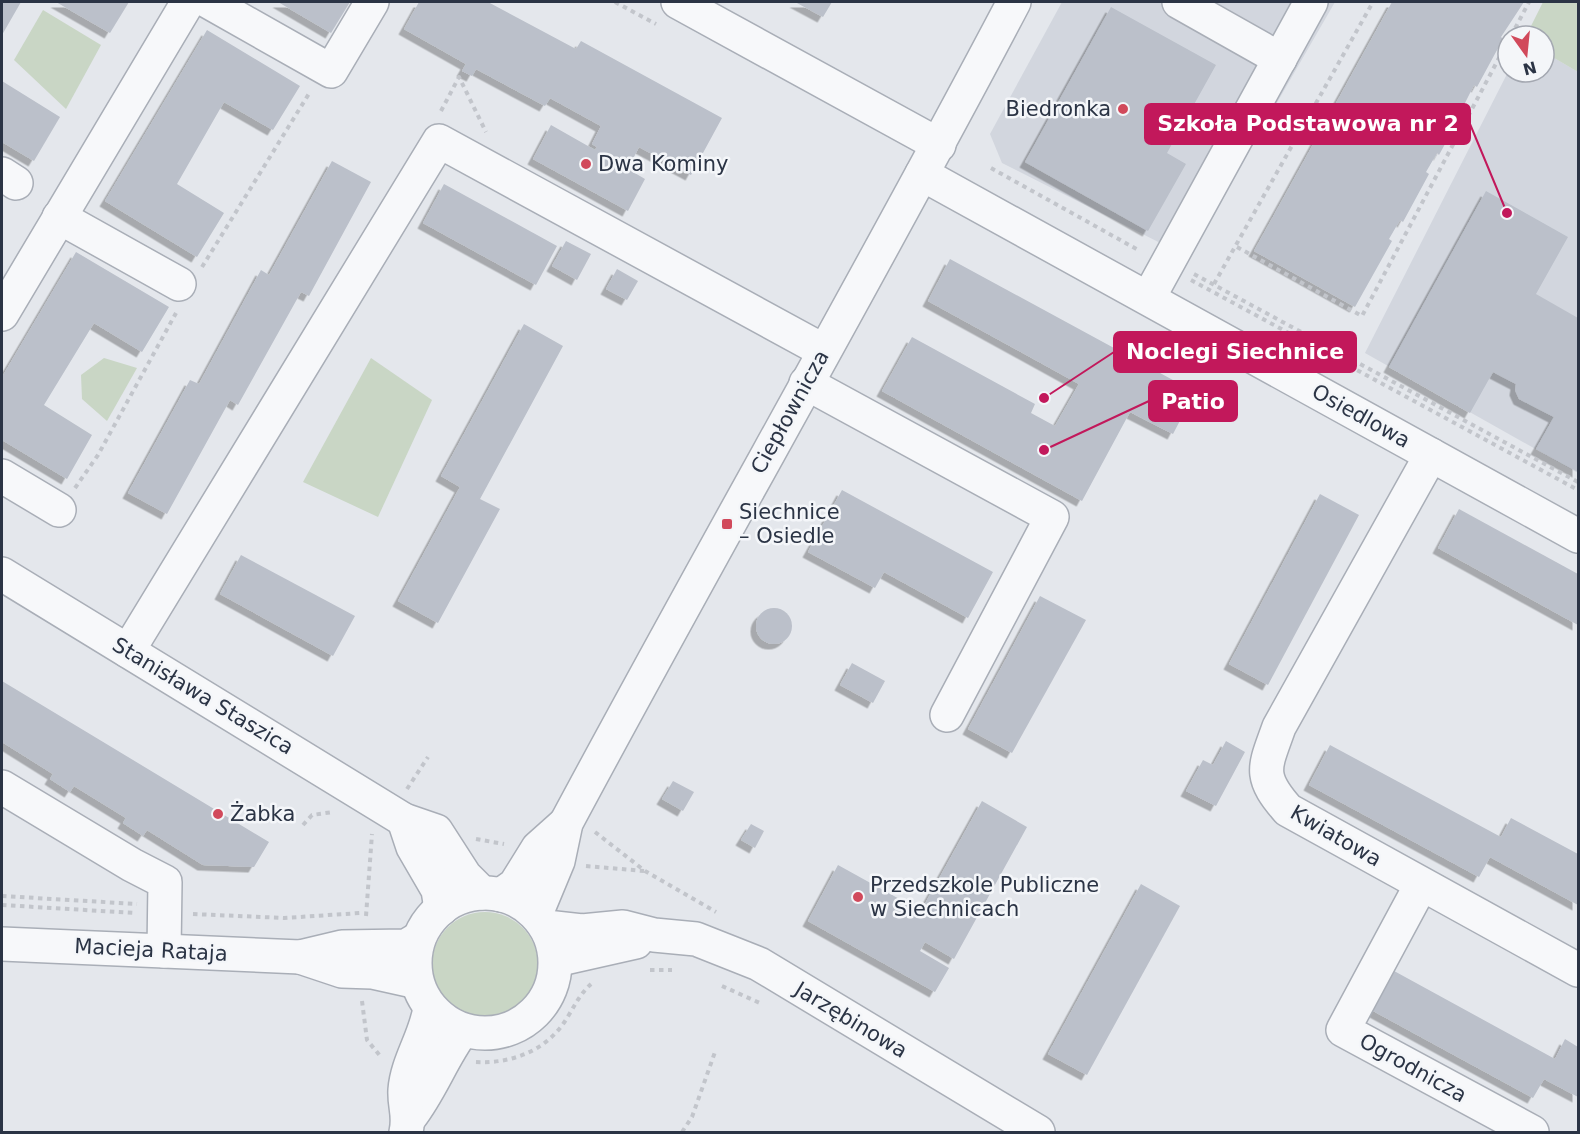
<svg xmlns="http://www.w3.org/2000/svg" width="1580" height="1134" font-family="'DejaVu Sans',sans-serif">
  <defs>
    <filter id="shadow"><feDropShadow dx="-5.5" dy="5.5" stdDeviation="0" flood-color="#0004"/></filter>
  </defs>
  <rect width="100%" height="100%" fill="#e4e7ec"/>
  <g fill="#d2d6de">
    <polygon points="1062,2 1335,2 1188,257 1002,163 990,134"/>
    <polygon points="1544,52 1578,72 1578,473 1365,353 1508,72 1544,72"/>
  </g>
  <g fill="#c9d6c5">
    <polygon points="1543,2 1578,2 1578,72 1544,52 1544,36 1526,36"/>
    <polygon points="43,10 101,45 66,109 14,60"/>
    <polygon points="104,358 137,368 107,421 82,399 81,375"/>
    <polygon points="371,358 432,400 378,517 303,482"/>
    <circle cx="485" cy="965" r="53"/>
  </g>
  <g fill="#bbc0ca" filter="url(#shadow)">
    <polygon points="2,2 21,2 2,35"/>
    <polygon points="56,2 129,2 110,33"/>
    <polygon points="278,2 350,2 331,33"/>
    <polygon points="419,2 488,2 576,49 581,41 722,118 691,175 639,147 628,169 645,179 628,211 533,159 551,125 595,150 597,147 592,144 601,126 550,98 545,106 476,69 472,76 462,71 466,64 404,29"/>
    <polygon points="795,2 832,2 823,17"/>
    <polygon points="1392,2 1524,2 1501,37 1503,39 1477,87 1474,85 1464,105 1466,106 1439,155 1437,153 1426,172 1429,174 1403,222 1400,220 1389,239 1392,241 1355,307 1254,251"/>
    <polygon points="1111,7 1216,65 1167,153 1186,164 1148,231 1025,162"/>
    <polygon points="207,30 300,86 273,130 224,102 177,184 224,213 197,257 105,201"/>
    <polygon points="2,81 60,117 34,161 2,142"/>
    <polygon points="332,161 371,182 309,296 301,292 238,405 230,400 167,514 128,493 190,380 199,384 261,270 269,275"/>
    <polygon points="444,184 557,246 536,285 423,223"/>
    <polygon points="1486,191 1568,237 1536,294 1578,318 1578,472 1536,449 1554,417 1519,399 1515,390 1516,384 1493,372 1470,413 1389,367"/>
    <polygon points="566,241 591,254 577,280 552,266"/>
    <polygon points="76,252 169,307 142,352 94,323 44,405 92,435 67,479 2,440 2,377"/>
    <polygon points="950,259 1195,392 1173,434 1130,412 1082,501 882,391 912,337 1035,404 1031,413 1055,426 1079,384 928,301"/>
    <polygon points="617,269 638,281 627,300 606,289"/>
    <polygon points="524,324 563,346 480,499 500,509 438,623 398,601 460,487 441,476"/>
    <polygon points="842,490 993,572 968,618 884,572 875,588 808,552"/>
    <polygon points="1320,494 1359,515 1268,685 1229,664"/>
    <polygon points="1459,509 1578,574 1578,625 1438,548"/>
    <polygon points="241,555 355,616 333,656 220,594"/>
    <polygon points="1040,596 1086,620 1012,753 968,729"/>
    <circle cx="774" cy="626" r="18"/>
    <polygon points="852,663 885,681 873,703 840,685"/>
    <polygon points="2,681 269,842 254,867 203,865 147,830 143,836 123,823 126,818 74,786 70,792 50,779 53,774 2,742"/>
    <polygon points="1226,741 1245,752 1216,806 1186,791 1203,760 1213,765"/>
    <polygon points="1330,745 1501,837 1511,818 1578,854 1578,905 1490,857 1479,877 1309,785"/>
    <polygon points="673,781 694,792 683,811 662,799"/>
    <polygon points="982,801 1027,827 954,959 925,942 920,951 949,968 935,992 808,921 838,865 921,911"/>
    <polygon points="751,824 764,831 755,848 741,840"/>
    <polygon points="1141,884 1180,906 1087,1075 1048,1054"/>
    <polygon points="1385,966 1555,1059 1565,1039 1578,1047 1578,1097 1544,1079 1533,1098 1364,1006"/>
  </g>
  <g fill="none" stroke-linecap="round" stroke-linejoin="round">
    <defs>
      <g id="minor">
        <polyline points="209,2 331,71 372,2"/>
        <polyline points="678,2 939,145"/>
        <polyline points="1179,2 1280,59"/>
        <polyline points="2,174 16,183"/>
        <polyline points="922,174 1578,536"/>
        <polyline points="59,217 179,284"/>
        <polyline points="1149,297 1311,2"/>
        <polyline points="2,314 188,2"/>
        <polyline points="806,383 1052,517 947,715"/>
        <path d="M1431,455L1279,727C1265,767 1257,775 1288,810L1578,970"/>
        <polyline points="2,476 59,510"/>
        <polyline points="2,574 404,820 436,831 465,876 482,893"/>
        <polyline points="128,651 439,141 824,351"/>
        <polyline points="2,787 132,865 165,882 164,951"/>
        <polyline points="404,820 413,847 438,890 441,909"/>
        <polyline points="1421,885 1343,1030 1532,1132"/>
        <circle cx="485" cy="963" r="70"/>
        <polyline points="501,895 515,885 538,848 566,823"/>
        <path d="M536,914L558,861L566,823C713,548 869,278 1014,2"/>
        <polyline points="546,927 582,931 623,927 654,935 696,939 759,964 1038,1132"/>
        <polyline points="2,944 300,957 342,947 406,946 418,939"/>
        <polyline points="300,957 342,971 372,972 417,982"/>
        <polyline points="556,960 636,942"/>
        <path d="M410,1117C431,1090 442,1058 462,1031"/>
        <path d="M406,1132C410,1115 404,1106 405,1090C407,1062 426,1036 430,1008"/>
      </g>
    </defs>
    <use href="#minor" stroke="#a9aeb7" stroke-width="36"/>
    <g stroke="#c2c5cb" stroke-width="4" stroke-dasharray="4.5 4.5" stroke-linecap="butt">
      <polyline points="615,2 656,24"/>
      <polyline points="1511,36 1529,2"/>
      <polyline points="441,111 459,77 486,132"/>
      <polyline points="991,168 1140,251"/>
      <polyline points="1237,247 1362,316 1508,41"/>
      <polyline points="202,267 310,92"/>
      <polyline points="1194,274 1578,482"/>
      <polyline points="1191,280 1578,490"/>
      <polyline points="1214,284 1373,2"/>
      <polyline points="75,488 98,455 176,313"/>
      <polyline points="407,789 428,757"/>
      <polyline points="303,825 312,815 333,812"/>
      <polyline points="595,832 645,871 716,912"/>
      <polyline points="476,839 504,844"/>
      <polyline points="586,866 644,871"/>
      <polyline points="2,896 137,904"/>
      <polyline points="2,905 135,913"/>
      <polyline points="193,914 284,918 360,913"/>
      <polyline points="366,916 372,834"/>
      <polyline points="650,970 672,970"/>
      <polyline points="722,986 762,1004"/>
      <polyline points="362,1001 367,1040 381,1057"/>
      <path d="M476,1062C512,1064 548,1050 567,1018C575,1005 580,994 591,984"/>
      <polyline points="682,1132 692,1117 715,1052"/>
    </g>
    <use href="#minor" stroke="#f7f8fa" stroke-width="33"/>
  </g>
  <g fill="#d1495b" stroke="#f4f6f9" stroke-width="2">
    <circle cx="1123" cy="109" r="6"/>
    <circle cx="586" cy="164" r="6"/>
    <rect x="721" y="518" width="12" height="12" rx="3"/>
    <circle cx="218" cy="814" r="6"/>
    <circle cx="858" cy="897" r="6"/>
  </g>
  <g text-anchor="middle" stroke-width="5" stroke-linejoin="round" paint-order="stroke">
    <g font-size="21" fill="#2b3445" stroke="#f4f6f9" text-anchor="start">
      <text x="1111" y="116" text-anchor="end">Biedronka</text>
      <text x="598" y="171">Dwa Kominy</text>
      <text x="739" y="519">Siechnice<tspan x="739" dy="24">– Osiedle</tspan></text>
      <text x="230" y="821">Żabka</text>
      <text x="870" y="892">Przedszkole Publiczne<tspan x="870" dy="24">w Siechnicach</tspan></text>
    </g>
    <g font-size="21" fill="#2b3445" stroke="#f4f6f9">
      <text transform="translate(790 412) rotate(-61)" y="7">Ciepłownicza</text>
      <text transform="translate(1361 416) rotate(29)" y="7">Osiedlowa</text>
      <text transform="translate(203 696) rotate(31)" y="7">Stanisława Staszica</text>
      <text transform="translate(1336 836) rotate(30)" y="7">Kwiatowa</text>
      <text transform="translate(151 950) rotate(3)" y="7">Macieja Rataja</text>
      <text transform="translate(851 1020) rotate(31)" y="7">Jarzębinowa</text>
      <text transform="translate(1413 1068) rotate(29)" y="7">Ogrodnicza</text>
    </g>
  </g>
  <path fill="none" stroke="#c2185b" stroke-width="2" d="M1507 213L1470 124M1044 398L1114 352M1044 450L1149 401"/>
  <g fill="#c2185b" stroke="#f4f6f9" stroke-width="2">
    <circle cx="1507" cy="213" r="6"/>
    <circle cx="1044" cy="398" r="6"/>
    <circle cx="1044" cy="450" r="6"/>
  </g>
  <g fill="#c2185b" stroke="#c2185b" stroke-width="2">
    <rect x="1145" y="104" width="325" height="40" rx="6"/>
    <rect x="1114" y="332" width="242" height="40" rx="6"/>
    <rect x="1149" y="381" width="88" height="40" rx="6"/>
  </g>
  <g font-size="22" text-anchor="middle" font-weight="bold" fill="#fff">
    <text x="1308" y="131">Szkoła Podstawowa nr 2</text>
    <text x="1235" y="359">Noclegi Siechnice</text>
    <text x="1193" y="409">Patio</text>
  </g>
  <rect width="1580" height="1134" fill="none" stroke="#2b3445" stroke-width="6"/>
  <g transform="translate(1526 54) rotate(165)"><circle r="28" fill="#f4f6f9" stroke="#a4a8b1" stroke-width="1.5"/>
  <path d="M0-4.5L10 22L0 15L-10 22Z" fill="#d1495b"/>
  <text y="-9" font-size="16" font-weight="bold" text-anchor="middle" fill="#2b3445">N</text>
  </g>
</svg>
